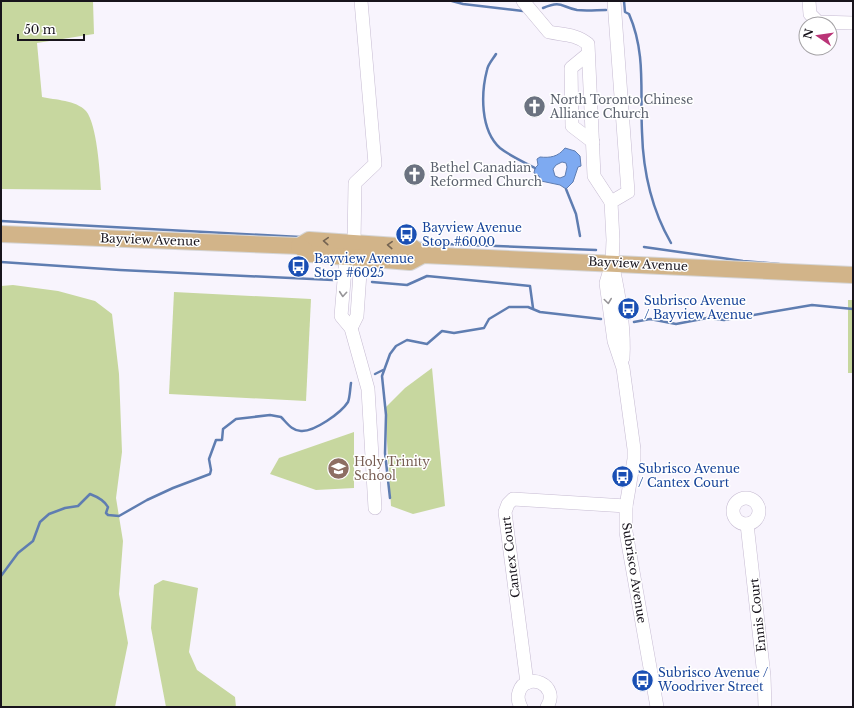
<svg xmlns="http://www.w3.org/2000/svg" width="854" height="708" font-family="'Libre Baskerville',serif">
  <rect width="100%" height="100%" fill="#f8f4fd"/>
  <g fill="#c7d79f">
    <path d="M1,1H93L94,34L37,43L42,97C55,100 76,100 86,111C97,124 100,173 101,190L1,189Z"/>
    <polygon points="13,285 58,291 95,301 112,314 119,374 122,452 116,498 123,541 119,594 128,643 115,707 1,707 1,286"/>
    <polygon points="174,292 311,299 306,401 169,394"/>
    <rect x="848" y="300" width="5" height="73"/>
    <polygon points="432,368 445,506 413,514 391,506 385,408 405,388"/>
    <polygon points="354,432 354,488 316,490 270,474 279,458"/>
    <polygon points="163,580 198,588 189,652 197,670 235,697 236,707 166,707 151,628 154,585"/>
  </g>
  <path fill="#7eaaf1" stroke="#5f7db1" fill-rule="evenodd" d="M565,148L575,151L580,156L581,166L578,167L573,182L566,189L560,185L541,181L539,176L534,173L535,168L538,165L537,159L540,157C550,158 558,157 565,148ZM562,162L566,163L567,167L565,176L560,178L555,176L553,169L556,165Z"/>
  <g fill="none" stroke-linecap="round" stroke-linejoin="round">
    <g stroke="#5f7db1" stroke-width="2.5">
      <polyline points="452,1 463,4 523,11"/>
      <path d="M624,1L625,12L629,14C646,53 640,90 642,132C643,170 652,210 671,243"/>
      <path d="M543,8C562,0 561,7 577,10C586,11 597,10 606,10"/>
      <path d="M496,54C493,59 488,64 487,70C481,93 480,130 500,148C510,156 524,162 535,168"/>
      <polyline points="566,189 576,214 580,236"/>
      <polyline points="1,221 300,237"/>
      <polyline points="418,243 596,250"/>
      <polyline points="644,247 743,261 779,264"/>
      <polyline points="1,262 120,270 333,280"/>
      <polyline points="372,282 407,285 427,276 530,286 533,308"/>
      <polyline points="634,322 650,319 676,324 707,318 724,320 812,305 853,309"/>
      <polyline points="375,374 383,370"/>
      <polyline points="390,498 385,453 386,415 382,376 390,354 396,346 407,340 427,344 442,331 454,333 484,328 489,319 509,307 528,307 540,312 601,319"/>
      <path d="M1,576L18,553L33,541L40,522L49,514L65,508L78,506L90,494C98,497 104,500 108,507L106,513L108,515L119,516L147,500L173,488L210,474L211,470L209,459L216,440H222L223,429L236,419L270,415L281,417C287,423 292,431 301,431C314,432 341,413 348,402C350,397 350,389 351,383"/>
    </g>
    <defs>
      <g id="minor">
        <path d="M523,1L549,32C563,35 576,34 588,44L594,176L611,202"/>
        <polyline points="614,1 628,192 611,202 613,240 612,263 606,283 614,341 623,368 634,449 634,459 626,506 626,532 657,707"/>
        <polyline points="809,1 810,14 818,22 853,23"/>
        <polyline points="588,54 571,68 572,126 593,142"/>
        <polyline points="350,249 346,257 341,316 351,328 368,389 375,508"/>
        <path d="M612,263C619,294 625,327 623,358"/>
        <polyline points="351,328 357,316 361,258 354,243 355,183 375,164 361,1"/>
        <circle cx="746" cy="511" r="13"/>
        <polyline points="747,524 764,676 765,707"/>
        <polyline points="527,683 505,512 508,504 513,499 626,506"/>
        <path d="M521,707C518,702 517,698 519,692C526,670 561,685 547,707"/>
      </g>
      <g id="major">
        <polyline points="1,234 299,246 309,240 412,247 423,255"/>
        <polyline points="299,246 310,254 410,262 423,255 853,275"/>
      </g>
    </defs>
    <use href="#minor" stroke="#c6bbd2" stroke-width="14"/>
    <use href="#major" stroke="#d5d5d6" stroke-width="18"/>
    <use href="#minor" stroke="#fff" stroke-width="13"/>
    <use href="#major" stroke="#d2b489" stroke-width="16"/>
  </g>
  <defs><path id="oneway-chevron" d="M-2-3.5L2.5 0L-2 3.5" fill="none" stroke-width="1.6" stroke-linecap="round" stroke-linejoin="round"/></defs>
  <g stroke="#756452">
    <use href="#oneway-chevron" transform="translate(326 241) rotate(-176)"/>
    <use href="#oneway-chevron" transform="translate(390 245) rotate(-177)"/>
  </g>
  <g stroke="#979599">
    <use href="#oneway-chevron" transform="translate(343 294) rotate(95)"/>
    <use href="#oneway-chevron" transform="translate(608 301) rotate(82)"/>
  </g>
  <defs>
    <symbol id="church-disc" viewBox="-11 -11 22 22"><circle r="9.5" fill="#6b7280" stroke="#fff"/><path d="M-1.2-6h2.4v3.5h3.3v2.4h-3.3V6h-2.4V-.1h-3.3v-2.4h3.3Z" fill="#fff"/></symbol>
    <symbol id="bus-disc" viewBox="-11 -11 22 22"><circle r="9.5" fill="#1a4fb4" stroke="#fff"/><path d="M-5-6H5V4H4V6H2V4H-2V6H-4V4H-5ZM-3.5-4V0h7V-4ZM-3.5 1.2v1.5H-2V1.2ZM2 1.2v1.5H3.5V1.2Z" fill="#fff"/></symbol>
    <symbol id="school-disc" viewBox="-11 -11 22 22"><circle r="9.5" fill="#8d6e63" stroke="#fff"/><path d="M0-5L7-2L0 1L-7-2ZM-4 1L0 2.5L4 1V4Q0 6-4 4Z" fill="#fff"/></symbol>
  </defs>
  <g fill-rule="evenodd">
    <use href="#church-disc" x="522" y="94" width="25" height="25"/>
    <use href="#church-disc" x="402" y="162" width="25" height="25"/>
    <use href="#bus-disc" x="394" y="222" width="25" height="25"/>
    <use href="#bus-disc" x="286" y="254" width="25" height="25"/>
    <use href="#bus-disc" x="616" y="296" width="25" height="25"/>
    <use href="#school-disc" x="326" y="456" width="25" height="25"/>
    <use href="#bus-disc" x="610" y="464" width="25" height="25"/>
    <use href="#bus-disc" x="630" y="668" width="25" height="25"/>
  </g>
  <g text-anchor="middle" stroke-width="3" stroke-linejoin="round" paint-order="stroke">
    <g font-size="12" fill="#5b616d" stroke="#fff" text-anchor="start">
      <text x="550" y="104">North Toronto Chinese<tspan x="550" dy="14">Alliance Church</tspan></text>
      <text x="430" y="172">Bethel Canadian<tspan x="430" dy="14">Reformed Church</tspan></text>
    </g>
    <g font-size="12" fill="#164399" stroke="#fff" text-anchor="start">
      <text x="422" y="232">Bayview Avenue<tspan x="422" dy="14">Stop #6000</tspan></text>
      <text x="314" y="263">Bayview Avenue<tspan x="314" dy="14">Stop #6025</tspan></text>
      <text x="644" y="305">Subrisco Avenue<tspan x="644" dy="14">/ Bayview Avenue</tspan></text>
      <text x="638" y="473">Subrisco Avenue<tspan x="638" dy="14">/ Cantex Court</tspan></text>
      <text x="658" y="677">Subrisco Avenue /<tspan x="658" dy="14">Woodriver Street</tspan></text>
    </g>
    <g font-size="12" fill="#18141c" stroke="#fff">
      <text transform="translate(150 240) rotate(2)" y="4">Bayview Avenue</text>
      <text transform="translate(638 264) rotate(3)" y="4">Bayview Avenue</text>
      <text transform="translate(511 557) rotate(-97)" y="4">Cantex Court</text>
      <text transform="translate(634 573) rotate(81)" y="4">Subrisco Avenue</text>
      <text transform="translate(758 615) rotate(-96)" y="4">Ennis Court</text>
    </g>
    <g font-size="12" fill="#785e54" stroke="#fff" text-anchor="start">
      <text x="354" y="466">Holy Trinity<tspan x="354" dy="14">School</tspan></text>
    </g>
  </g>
  <rect width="854" height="708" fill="none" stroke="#18141c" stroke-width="4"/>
  <g transform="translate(818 36) rotate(283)"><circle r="19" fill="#ffffff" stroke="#a3a1a4"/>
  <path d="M0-3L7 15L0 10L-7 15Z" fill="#ba3477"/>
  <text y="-6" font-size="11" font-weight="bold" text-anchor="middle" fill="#18141c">N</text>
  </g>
  <path d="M18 34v6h66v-6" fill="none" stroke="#18141c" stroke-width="2"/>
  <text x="24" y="34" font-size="12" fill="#18141c" stroke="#ffffff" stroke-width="3" paint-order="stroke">50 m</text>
</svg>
